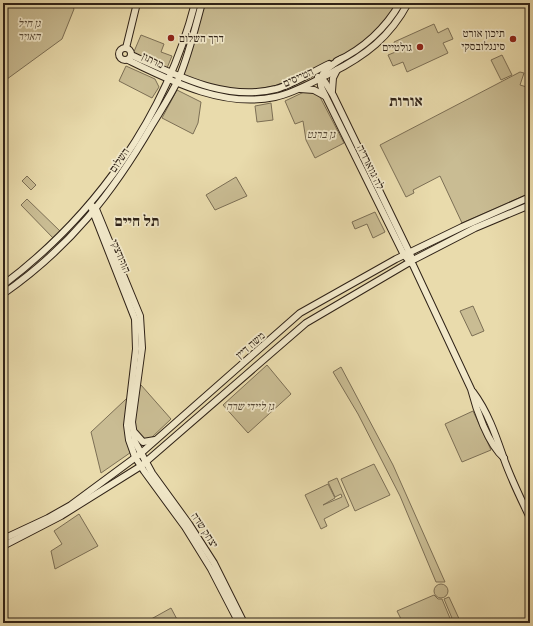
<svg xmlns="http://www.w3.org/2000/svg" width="533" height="626" font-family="'IM FELL English','Frank Ruhl Libre',serif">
  <rect width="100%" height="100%" fill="#e9dbac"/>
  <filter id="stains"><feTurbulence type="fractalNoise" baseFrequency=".005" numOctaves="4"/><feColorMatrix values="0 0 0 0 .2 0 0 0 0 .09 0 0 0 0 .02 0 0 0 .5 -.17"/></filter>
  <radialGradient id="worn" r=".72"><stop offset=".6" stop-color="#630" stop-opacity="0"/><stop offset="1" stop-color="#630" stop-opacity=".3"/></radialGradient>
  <g fill="#c9bc93" stroke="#7c6f55">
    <polygon points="6,3 71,3 74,9 62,39 3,82 3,9"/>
    <path d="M201,3H398C386,19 374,37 357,48C319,74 267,95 220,90C207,89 192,81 179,77Z"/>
    <polygon points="434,24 438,33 448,28 453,39 443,43 448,53 407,72 403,62 393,66 388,55 398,51 394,42"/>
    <polygon points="141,35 164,44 161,52 172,56 167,68 133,54"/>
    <polygon points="502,55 512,75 501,80 491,60"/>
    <polygon points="126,66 155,79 159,87 152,98 119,81"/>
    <polygon points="520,72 524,73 520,85 530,88 530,193 462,223 440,176 413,190 414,193 406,197 380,145"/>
    <polygon points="177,90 201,102 198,123 193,134 162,118"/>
    <polygon points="304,92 316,93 320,97 344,143 315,158 306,140 303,121 295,124 285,101"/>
    <polygon points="271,103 273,120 257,122 255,106"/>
    <polygon points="27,176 36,185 31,190 22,181"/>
    <polygon points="236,177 247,196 215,210 206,195"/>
    <polygon points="27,199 61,232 54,239 21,205"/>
    <polygon points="375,212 385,232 373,238 367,224 355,229 352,222"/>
    <polygon points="473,306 484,331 472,336 460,311"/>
    <polygon points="267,365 291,394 248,433 223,405"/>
    <polygon points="341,367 393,465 445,582 436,582 400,496 358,414 333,372"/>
    <polygon points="141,385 171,419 150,439 101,473 91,432"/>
    <polygon points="473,411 491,450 462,462 445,424"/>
    <polygon points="374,464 390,495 355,511 341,479"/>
    <polygon points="337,478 349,506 324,519 327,526 321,529 305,495 328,484 335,498 323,505 342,497 341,494 335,497 328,482"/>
    <polygon points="79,514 98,546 55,569 51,551 62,544 54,531"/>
    <circle cx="441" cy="591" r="7"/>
    <polygon points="434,595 438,599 442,599 452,623 403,623 397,611"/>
    <polygon points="449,597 461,623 454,623 444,599"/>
    <polygon points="171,608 179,623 144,623"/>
  </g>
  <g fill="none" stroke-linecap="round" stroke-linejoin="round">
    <defs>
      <g id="secondary">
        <circle cx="125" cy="54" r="6"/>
        <polyline points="126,48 137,3"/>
        <path d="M131,55C177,75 224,102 276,89C294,84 312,72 329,64"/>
        <path d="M341,59C330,66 316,74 322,89L404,255L413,265L471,389C476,409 488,444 504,458"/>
        <path d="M128,60C173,82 224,108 275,97C295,93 314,81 331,73C365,56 390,37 408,3"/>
        <path d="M337,61C363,49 386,28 400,3"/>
        <polyline points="318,77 325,82 333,95 411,256"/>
        <polyline points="300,89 314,90 325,96"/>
        <polyline points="332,91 333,78 337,70"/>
        <polyline points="90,204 96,209 140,316 142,348 132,422 135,442 152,473 189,524 214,563 244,623"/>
        <polyline points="90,204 135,319 136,349 127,425 129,440 135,457 144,471 185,527 211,569 239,623"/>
        <path d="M3,285C96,215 166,116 195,3"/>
        <path d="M3,294C69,248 112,194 152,125C161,110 171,95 179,78C189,54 195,28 202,3"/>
        <path d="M473,392C488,412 496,436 504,459C511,479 521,499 530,518"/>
        <polyline points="135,433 143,442 155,440"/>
        <polyline points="3,539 48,518 71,505 140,454 300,313 396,259 462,227 530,197"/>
        <polyline points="3,546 61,516 141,466 306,323 415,259 475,228 530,205"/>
      </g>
    </defs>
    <use href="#secondary" stroke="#2f2217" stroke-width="8"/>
    <use href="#secondary" stroke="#f1e8c9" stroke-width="6"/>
  </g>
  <g fill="#8f2418" stroke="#f1e8c9" stroke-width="1.5">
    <circle cx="171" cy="38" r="4"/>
    <circle cx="513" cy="39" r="4"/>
    <circle cx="420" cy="47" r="4"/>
  </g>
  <g text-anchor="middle" stroke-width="3.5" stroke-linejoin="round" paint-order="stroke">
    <g font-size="11" font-style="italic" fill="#564836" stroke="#f1e8c9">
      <text x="29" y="27">גן חיל<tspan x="29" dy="13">האויר</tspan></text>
      <text x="321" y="138">גן ברנט</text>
      <text x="250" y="410">גן ליידי שרה</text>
    </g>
    <g font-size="11" fill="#2f2217" stroke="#f1e8c9" text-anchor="end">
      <text x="505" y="37">תיכון אורט<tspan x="505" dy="13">סינגלובסקי</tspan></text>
      <text x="179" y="42" text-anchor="start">דרך השלום</text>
      <text x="412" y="51">גולטיים</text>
    </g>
    <g font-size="11" fill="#2f2217" stroke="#f1e8c9">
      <text transform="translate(153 60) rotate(26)" y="4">מרתון</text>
      <text transform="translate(298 77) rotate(-24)" y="4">הטייסים</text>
      <text transform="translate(119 160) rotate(-56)" y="4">השלום</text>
      <text transform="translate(371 167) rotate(64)" y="4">לה גווארדיה</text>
      <text transform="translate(121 256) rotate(67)" y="4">הורודצקי</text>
      <text transform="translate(250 345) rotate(-41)" y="4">משה דיין</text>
      <text transform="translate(205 530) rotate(57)" y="4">יצחק שדה</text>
    </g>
    <g font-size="15" font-weight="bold" fill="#2f2217" stroke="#f1e8c9">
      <text x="406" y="106">אורות</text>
      <text x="137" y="226">תל חיים</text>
    </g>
  </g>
  <rect width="533" height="626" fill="none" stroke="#e9dbac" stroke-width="16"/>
  <rect x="4" y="4" width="525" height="618" fill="none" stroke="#2f2217" stroke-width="2"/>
  <rect x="8" y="8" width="517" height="610" fill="none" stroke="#2f2217"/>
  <rect width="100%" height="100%" filter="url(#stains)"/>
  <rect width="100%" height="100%" fill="url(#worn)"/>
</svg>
